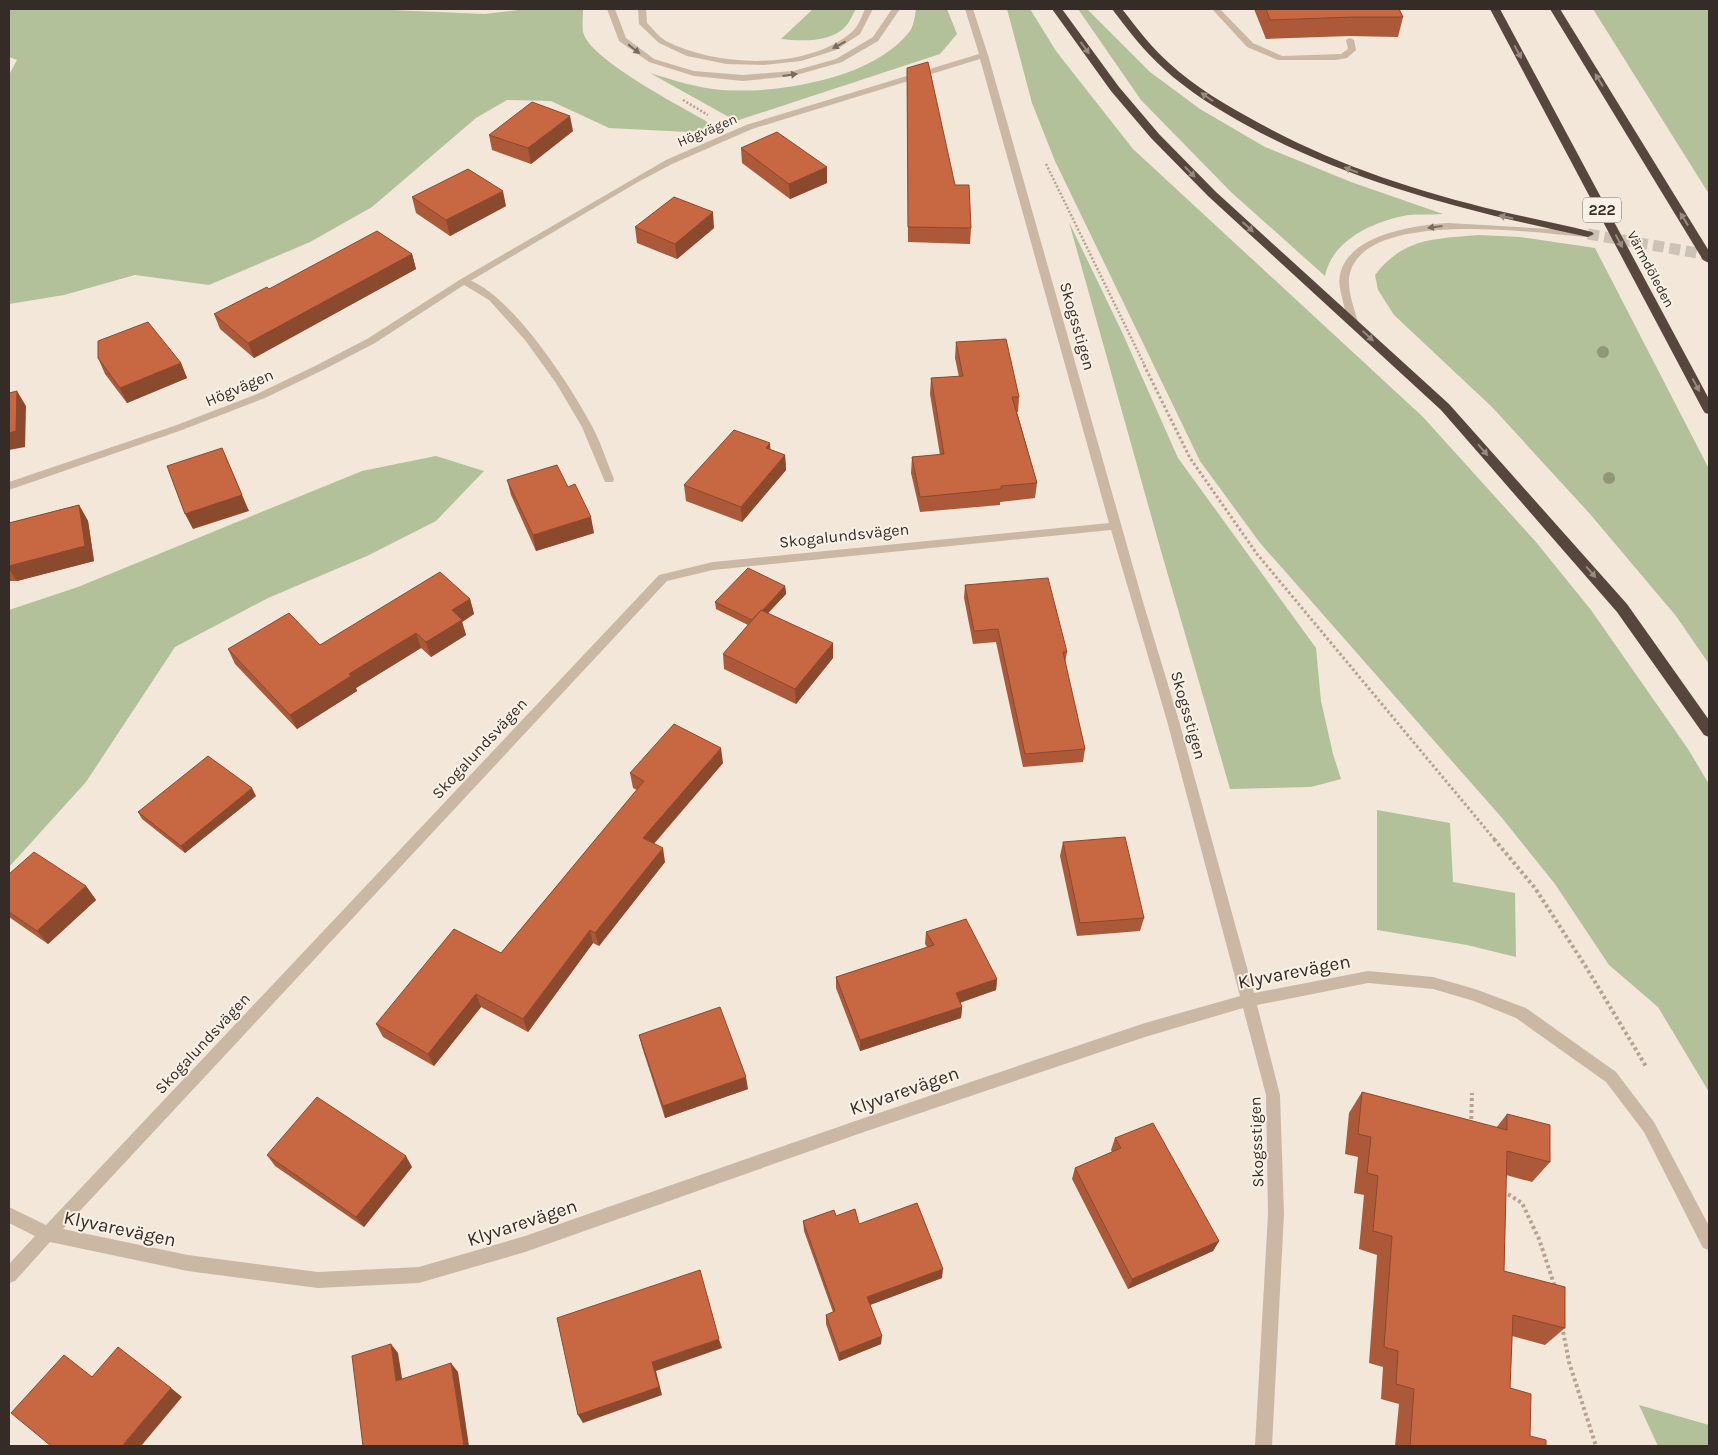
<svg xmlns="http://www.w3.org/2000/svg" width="1718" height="1455" font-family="Karla,sans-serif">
  <rect width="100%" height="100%" fill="#f2e7d9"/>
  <g fill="#b2c199">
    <path d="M9,9H367L485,14L526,9H583C583,16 582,25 583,32C589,59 680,106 706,121L712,129L688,132L609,128L551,101L507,100L476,118L372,207L310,242L209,285L135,275L64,295L9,304V75L17,60L9,57Z"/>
    <path d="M813,9H856C853,14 850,21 846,26C831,43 801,41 781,39Z"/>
    <path d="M916,9H947L957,34L940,54L736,121L650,73C673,80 697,88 722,90C777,94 874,79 910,31C914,25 915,15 916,9Z"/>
    <polygon points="1007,9 1030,9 1056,51 1133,149 1423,417 1536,542 1591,610 1688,749 1709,784 1709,1092 1658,1007 1609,965 1555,884 1502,818 1260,543 1200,461 1055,161 1032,103"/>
    <path d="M1078,9H1087L1150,72L1200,109L1265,147L1351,182L1443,214C1431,215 1419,214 1408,215C1374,221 1332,240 1325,276L1231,192L1141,100Z"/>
    <polygon points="1593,9 1709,9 1709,194"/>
    <polygon points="1069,222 1122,332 1178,458 1316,648 1321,701 1333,754 1341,779 1311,787 1230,789 1161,551"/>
    <path d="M1479,235L1520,237L1595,248L1709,469V664L1676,616L1590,514L1492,407L1394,315L1378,290L1375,275C1404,237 1436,239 1479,235Z"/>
    <polygon points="436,456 484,471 436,521 367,556 268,598 175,647 86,782 9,867 9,610 78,587 362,471"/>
    <polygon points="1377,810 1450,823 1453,882 1515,893 1516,957 1467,945 1377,930"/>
    <polygon points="1639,1405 1709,1425 1709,1446 1658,1446"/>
  </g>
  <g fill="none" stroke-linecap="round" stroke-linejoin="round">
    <polyline stroke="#ccc2b5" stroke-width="11" stroke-dasharray="11 5.5" stroke-linecap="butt" points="1588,234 1709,255"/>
    <g stroke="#b5a290" stroke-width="2.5" stroke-dasharray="2 2" stroke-linecap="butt">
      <polyline points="683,100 708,115"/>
      <polyline points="1046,164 1145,366"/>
    </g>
    <polyline stroke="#b5a290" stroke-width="3" stroke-dasharray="2.5 2.5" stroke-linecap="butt" points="1144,365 1190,458 1257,554 1495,840"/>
    <g stroke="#b5a290" stroke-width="4" stroke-dasharray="3 3" stroke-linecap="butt">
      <polyline points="1494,839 1535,888 1586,967 1647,1068"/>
      <polyline points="1471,1125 1472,1093"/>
      <polyline points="1503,1191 1522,1203 1539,1239 1555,1287"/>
      <polyline points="1562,1326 1569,1362 1596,1446"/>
    </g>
    <g fill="#cab8a5" fill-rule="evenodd">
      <polygon points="1212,9 1220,9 1253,43 1282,56 1341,54 1348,49 1346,40 1350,38 1354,40 1356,50 1347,58 1336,60 1278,60 1247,47"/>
      <path d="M1449,223L1586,231L1591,234L1586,237C1537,233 1367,208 1350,273C1346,288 1354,307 1358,322L1357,324H1349C1346,318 1345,309 1343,302C1341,293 1338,284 1340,275C1348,234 1416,225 1449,223Z"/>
      <path d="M464,278C510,291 570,385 592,426C601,443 607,462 614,479L613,482H605L582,427L556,383L525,340L489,300L461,283L459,281Z"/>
    </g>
    <g fill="#cab8a5" fill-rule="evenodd">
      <polygon points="607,9 615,9 626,38 654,59 694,71 743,75 793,71 836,59 873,37 892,9 900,9 878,41 842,62 793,76 743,81 694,76 649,62 619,41"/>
      <path d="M638,9H646L647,23C653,29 659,37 666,41C717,67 806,71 852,32C858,27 862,16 865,9H873L860,34L836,50L801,61L764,65L726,64L687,56L659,43L639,24Z"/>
      <path d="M965,9H973L988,55L1143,602L1179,721L1254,993L1368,971L1433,977L1475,989L1526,1008L1616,1072L1654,1122L1709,1226V1250L1703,1248L1644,1132L1606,1082L1516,1018L1474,1001L1433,989L1368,983L1257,1005L1280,1095L1284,1214L1272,1446H1255L1268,1214L1266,1095L1243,1008L1145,1037L864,1132L525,1252L419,1283L318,1288L188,1271L50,1242L15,1281L9,1283V1264L35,1236L9,1223V1207L46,1225L659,575L713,562L1109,523L980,59L752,129L672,164L638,182L467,283L375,343L323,370L265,398L182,430L9,490V482L174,426L257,394L315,366L367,339L461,279L666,160L746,125L979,54ZM1111,530L1167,721L1240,996L1145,1023L864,1118L525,1236L419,1267L318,1272L188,1255L63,1229L667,581L713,570Z"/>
    </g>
    <g fill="#57463e" fill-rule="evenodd">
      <polygon points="1052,9 1062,9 1119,87 1159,134 1216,192 1449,404 1627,604 1709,720 1709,737 1704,735 1617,612 1441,410 1208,196 1151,138 1111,91"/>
      <path d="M1112,9H1122C1137,28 1151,47 1169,63C1195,87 1226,105 1257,122C1333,164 1415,191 1499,211C1530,218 1561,224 1592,232L1594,234L1588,237C1471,212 1354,184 1248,126C1219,110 1189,92 1164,69C1144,51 1128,30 1112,9Z"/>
      <polygon points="1490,9 1500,9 1709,399 1709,414 1705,413 1703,410"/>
      <polygon points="1550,9 1560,9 1709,251 1709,263 1703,260"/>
    </g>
  </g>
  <g fill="#929679">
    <circle cx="1603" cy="352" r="6"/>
    <circle cx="1609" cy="478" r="6"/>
  </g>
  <g fill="#ab5939">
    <polygon points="1254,9 1399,9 1403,17 1398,37 1349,36 1266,39"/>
    <polygon points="907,68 955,185 971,228 970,244 908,242"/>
    <polygon points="573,131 531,164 492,150 489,135"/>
    <polygon points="741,148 827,167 827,183 790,199 742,163"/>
    <polygon points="412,197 506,206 450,236 416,213"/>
    <polygon points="635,227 714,228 677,259 637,243"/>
    <polygon points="412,254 416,269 254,358 220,329 214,314 269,289"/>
    <polygon points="956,342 1019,397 1018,412 1017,412 1037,483 1035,498 1000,502 1000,505 920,512 911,473 912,457 940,455 930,394 931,378 959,377 955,358"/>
    <polygon points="98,358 181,363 187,378 127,403 105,374"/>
    <polygon points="770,443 770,449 785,455 786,470 742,522 686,501 684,485"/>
    <polygon points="507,480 568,487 594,533 536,551 511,495"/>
    <polygon points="79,505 88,521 94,561 17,581 9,581 9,523"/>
    <polygon points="965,585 1067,652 1065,663 1085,749 1083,762 1023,767 996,642 973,644 964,598"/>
    <polygon points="785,586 786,594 768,613 833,658 796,704 724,669 723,654 748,625 716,609 715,602"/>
    <polygon points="470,599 474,614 462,622 466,635 431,657 421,648 356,688 357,691 297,729 235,664 228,649 320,645"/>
    <polygon points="723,763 654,844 665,862 599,946 593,943 528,1032 481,1007 434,1066 383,1037 376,1024 501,953 637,790 633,788 630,773"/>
    <polygon points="256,796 185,853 142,819 138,812"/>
    <polygon points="1063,842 1144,918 1140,931 1077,936 1060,856"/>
    <polygon points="9,874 86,886 96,900 48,944 9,917"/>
    <polygon points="926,932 997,979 996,990 960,1003 962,1007 961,1018 860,1051 836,988 836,977 927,947 925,944"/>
    <polygon points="639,1035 748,1089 665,1118 642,1047"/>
    <polygon points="1362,1092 1496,1128 1507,1114 1550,1162 1532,1182 1506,1175 1504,1271 1565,1328 1545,1345 1512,1336 1510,1388 1530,1436 1546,1446 1395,1446 1399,1404 1381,1399 1383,1367 1369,1363 1377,1255 1359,1249 1364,1195 1354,1193 1358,1157 1345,1154 1349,1113"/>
    <polygon points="1115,1138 1219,1241 1213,1251 1128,1289 1072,1179 1075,1168 1112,1152 1111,1150"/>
    <polygon points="267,1155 412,1167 364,1227 275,1166"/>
    <polygon points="836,1216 859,1224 942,1278 870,1305 881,1344 839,1361 826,1324 826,1315 833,1312 804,1231 803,1221"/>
  </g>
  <g fill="#8b492e">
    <polygon points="570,116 573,131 531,164 528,148"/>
    <polygon points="827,167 827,183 790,199 789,184"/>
    <polygon points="503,191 506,206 450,236 446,220"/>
    <polygon points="713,212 714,228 677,259 675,244"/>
    <polygon points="412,254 416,269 254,358 248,343"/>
    <polygon points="181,363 187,378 127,403 120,388"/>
    <polygon points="17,391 26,406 25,447 9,450 9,433"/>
    <polygon points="770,443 771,459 766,448"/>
    <polygon points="222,448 249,511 193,529 185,514"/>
    <polygon points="785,455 786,470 742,522 741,507"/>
    <polygon points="79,505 88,521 94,561 17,581 9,569 9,566"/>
    <polygon points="591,517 594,533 536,551 533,535"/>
    <polygon points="785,586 786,594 754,628 753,620"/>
    <polygon points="470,599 474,614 462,622 466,635 431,657 426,642 452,610"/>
    <polygon points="416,633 421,648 356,688 357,691 297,729 290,715 349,674"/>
    <polygon points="833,643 833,658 796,704 795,689"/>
    <polygon points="721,748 723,763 646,852 643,838"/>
    <polygon points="252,788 256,796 185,853 181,846"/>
    <polygon points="663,848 665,862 599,946 595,933"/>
    <polygon points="86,886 96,900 48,944 37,931"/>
    <polygon points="590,930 593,943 528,1032 523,1019"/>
    <polygon points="997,979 996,990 955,1004 956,993"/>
    <polygon points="476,994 481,1007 434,1066 428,1054"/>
    <polygon points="962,1007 961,1018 860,1051 860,1040"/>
    <polygon points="746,1077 748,1089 665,1118 663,1106"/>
    <polygon points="406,1156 412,1167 364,1227 356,1217"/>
    <polygon points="1219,1241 1213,1251 1128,1289 1132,1279"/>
    <polygon points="943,1269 942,1278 867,1306 867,1297"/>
    <polygon points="882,1336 881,1344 839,1361 839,1353"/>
    <polygon points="719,1339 722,1348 656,1371 662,1395 583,1423 578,1415 652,1362"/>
    <polygon points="391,1344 398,1353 404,1390 396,1381"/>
    <polygon points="451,1363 458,1372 469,1446 464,1446"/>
    <polygon points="171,1388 182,1397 141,1446 122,1446"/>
  </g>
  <g fill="#c76842" stroke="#8b492e">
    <polygon points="1266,9 1399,9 1403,17 1354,17 1270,20"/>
    <polygon points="928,62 955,185 969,185 971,228 908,227 907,68"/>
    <polygon points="532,102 570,116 528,148 489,135"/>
    <polygon points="777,132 827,167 789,184 741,148"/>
    <polygon points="468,169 503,191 446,220 412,197"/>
    <polygon points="674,197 713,212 675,244 635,227"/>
    <polygon points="377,231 412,254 248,343 214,314 267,287 269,289"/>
    <polygon points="148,322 181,363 120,388 98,358 98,341"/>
    <polygon points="1006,339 1019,397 1012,397 1037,483 1001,486 1001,489 920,497 912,457 944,454 931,378 963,376 956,342"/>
    <polygon points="17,391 16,431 9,433 9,393"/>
    <polygon points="734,430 770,443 766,448 785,455 741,507 684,485"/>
    <polygon points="222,448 242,495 185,514 167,466"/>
    <polygon points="557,465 568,487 575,484 591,517 533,535 507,480"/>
    <polygon points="79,505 85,546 9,566 9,523"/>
    <polygon points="748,568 785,586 762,611 761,610 752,620 715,602"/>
    <polygon points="440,572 470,599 452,610 462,620 426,642 416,633 349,674 351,676 290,715 228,649 289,613 320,645"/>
    <polygon points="1048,578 1067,652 1063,652 1085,749 1025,754 998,629 974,631 965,585"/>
    <polygon points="761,610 833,643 795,689 723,654"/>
    <polygon points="674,724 721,748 643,838 663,848 595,933 590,930 523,1019 476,994 428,1054 376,1024 454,929 501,953 644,781 630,773"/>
    <polygon points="208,756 252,788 181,846 138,812"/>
    <polygon points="1125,837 1144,918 1080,923 1063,842"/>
    <polygon points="34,852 86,886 37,931 9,912 9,874"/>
    <polygon points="966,919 997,979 956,993 962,1007 860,1040 836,977 934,945 926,932"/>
    <polygon points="720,1007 746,1077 663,1106 639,1035"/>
    <polygon points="1362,1092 1507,1130 1507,1114 1550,1125 1550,1162 1507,1151 1504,1271 1565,1287 1565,1328 1513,1315 1510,1388 1531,1394 1530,1436 1546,1440 1546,1446 1410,1446 1414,1389 1396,1384 1398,1351 1384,1347 1392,1236 1373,1231 1378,1176 1367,1173 1371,1137 1358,1134"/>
    <polygon points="317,1097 406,1156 356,1217 267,1155"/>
    <polygon points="1153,1123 1219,1241 1132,1279 1075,1168 1121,1148 1115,1138"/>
    <polygon points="917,1203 943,1269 867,1297 882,1336 839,1353 826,1315 835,1311 803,1221 834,1210 836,1216 855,1209 859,1224"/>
    <polygon points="700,1270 719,1339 652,1362 659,1387 578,1415 557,1318"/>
    <polygon points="391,1344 396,1381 451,1363 464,1446 363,1446 352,1356"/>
    <polygon points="118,1347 171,1388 122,1446 51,1446 11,1413 64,1355 92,1377"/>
  </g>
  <defs><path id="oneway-solid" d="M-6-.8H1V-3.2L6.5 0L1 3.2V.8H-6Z" transform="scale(1.25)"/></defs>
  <g fill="#786b60">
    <use href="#oneway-solid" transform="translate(839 45) rotate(152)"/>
    <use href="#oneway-solid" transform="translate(634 49) rotate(38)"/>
    <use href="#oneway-solid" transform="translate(790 75) rotate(-8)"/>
    <use href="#oneway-solid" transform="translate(1435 227) rotate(173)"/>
  </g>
  <g fill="#988a81">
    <use href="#oneway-solid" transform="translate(1085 48) rotate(54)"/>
    <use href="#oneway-solid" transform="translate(1518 52) rotate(62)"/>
    <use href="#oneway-solid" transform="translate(1599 80) rotate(-122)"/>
    <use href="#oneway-solid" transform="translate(1207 97) rotate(-145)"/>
    <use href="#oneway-solid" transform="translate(1351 170) rotate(-159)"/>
    <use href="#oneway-solid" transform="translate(1190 172) rotate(46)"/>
    <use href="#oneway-solid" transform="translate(1506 217) rotate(-168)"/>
    <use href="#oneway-solid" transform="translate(1684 219) rotate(-122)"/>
    <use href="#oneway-solid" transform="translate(1248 227) rotate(42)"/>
    <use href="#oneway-solid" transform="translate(1619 241) rotate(62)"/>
    <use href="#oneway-solid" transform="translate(1368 336) rotate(43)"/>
    <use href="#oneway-solid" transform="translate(1696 385) rotate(62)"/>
    <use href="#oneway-solid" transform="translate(1483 450) rotate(49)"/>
    <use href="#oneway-solid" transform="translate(1591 572) rotate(49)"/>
  </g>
  <g text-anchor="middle" stroke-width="4" stroke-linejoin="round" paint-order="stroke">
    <g font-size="14" fill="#352c27" stroke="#f9f1e6">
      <text transform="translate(707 130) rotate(-23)" y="5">Högvägen</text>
      <text transform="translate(1651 269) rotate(62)" y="5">Värmdöleden</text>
    </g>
    <rect fill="#f9f1e6" stroke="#706760" stroke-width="1" x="1583" y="197.5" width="38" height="25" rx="4"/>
    <g font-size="15" font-weight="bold" fill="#352c27">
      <text x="1602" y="215">222</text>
    </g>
    <g font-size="16" fill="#352c27" stroke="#f9f1e6">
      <text transform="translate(1078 326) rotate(74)" y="6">Skogsstigen</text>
      <text transform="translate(239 387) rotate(-23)" y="6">Högvägen</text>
      <text transform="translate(844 535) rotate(-6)" y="6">Skogalundsvägen</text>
      <text transform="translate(1189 715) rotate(74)" y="6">Skogsstigen</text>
      <text transform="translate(479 748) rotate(-47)" y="6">Skogalundsvägen</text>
      <text transform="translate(202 1043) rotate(-47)" y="6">Skogalundsvägen</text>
      <text transform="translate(1256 1142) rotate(-92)" y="6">Skogsstigen</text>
    </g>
    <g font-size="19" fill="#352c27" stroke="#f9f1e6">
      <text transform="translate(1294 971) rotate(-11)" y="7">Klyvarevägen</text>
      <text transform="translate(904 1090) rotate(-19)" y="7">Klyvarevägen</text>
      <text transform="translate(522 1222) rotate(-18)" y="7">Klyvarevägen</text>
      <text transform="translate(120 1228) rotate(12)" y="7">Klyvarevägen</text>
    </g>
  </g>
  <rect width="1718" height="1455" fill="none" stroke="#352c27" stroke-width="20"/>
</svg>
